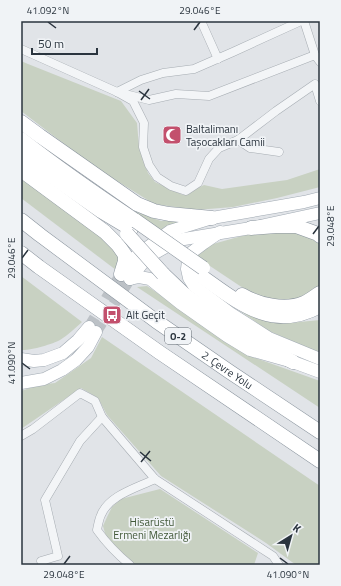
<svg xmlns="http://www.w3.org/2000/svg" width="341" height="586" font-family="'Titillium Web',sans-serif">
  <rect width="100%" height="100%" fill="#e1e4e8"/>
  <g fill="#c8d1c2">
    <polygon points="21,61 28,64 121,101 137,123 139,147 148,173 155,182 183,195 204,185 222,189 287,180 320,169 320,187 277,198 233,207 196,210 154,204 93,166 21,111"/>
    <polygon points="21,174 101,235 120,253 116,270 21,198"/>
    <polygon points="134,211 161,221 188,220 158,233"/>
    <polygon points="296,231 320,240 320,288 317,291 284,303 259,297 240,286 195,256 199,251 213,244 249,234"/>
    <path d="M21,276L82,322C75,328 68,335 60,340C53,344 29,351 21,350Z"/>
    <polygon points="147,286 250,356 320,381 320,408 137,287"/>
    <polygon points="211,291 264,320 289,323 320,320 320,353 269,331"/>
    <polygon points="102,337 320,486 320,565 296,565 266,543 161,476 107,415 98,398 81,388 21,429 21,391 38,385 55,383 91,358"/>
    <polygon points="160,489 258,553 254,565 135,565 117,549 106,537 103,526 107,517 112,507 121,499"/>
  </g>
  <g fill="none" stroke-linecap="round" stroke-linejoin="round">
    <g stroke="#bcc1c6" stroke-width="11" stroke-dasharray="11 5.5" stroke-linecap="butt">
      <polyline points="89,327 121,274"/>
      <polyline points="96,332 130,279"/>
    </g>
    <defs>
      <g id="street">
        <polyline points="201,21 218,59"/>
        <polyline points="304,21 315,55"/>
        <polyline points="21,49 117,92 149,100 176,94 209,96 315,55 320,62"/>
        <polyline points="117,92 133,101 144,123 143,147 149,165 157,177 171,186 186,191 198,183 209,159 219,148 238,140 276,111 315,84 320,101"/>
        <polyline points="117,92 141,80 163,73 194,69 233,52 301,21"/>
        <polyline points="238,140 250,148 279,152"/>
        <polyline points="21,436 33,429 80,393 95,401 102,417 155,479 273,556 279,565"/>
        <polyline points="43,565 41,561 58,556 45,500 80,441 102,417"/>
        <path d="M130,565C118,555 107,544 97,530C98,525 99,519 101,515C109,495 137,488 155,479"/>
      </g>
      <g id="primary">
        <polyline points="220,232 204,243 192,252 188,261 187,269 189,278 194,286 230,313 269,338 320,359"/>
        <polyline points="121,273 137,255 170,231 212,218 304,202 320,198"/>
        <polyline points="130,279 139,277 150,279 180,303 207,322 227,336 250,350 293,362 320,372"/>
        <polyline points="130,279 145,260 155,253 178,240 251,228 320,213"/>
        <polyline points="21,359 34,361 44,360 63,353 78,340 89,327"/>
        <polyline points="21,383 44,379 62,370 76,360 88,347 96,332"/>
      </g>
      <g id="highway">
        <polyline points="21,122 40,136 137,204 154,211 169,214 212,218"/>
        <path d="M21,139C58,168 97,195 136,221"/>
        <polyline points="21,155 101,211 131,229"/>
        <polyline points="21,170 105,232 118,245 125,255 125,261 121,274"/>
        <path id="s1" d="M21,220L40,235L156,321L230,372L320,432"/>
        <polyline points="251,228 276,226 296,226 318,234 320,236"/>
        <polyline points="21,253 39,267 159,352 320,461"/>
        <polyline points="163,274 185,295 216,317 253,340 293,362"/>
        <path d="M198,274C237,301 271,333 320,306"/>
        <path d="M242,295C259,305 285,311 304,303C309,301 315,296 320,293"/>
      </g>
    </defs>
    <use href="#street" stroke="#a6acb2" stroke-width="9"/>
    <use href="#primary" stroke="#a1aab3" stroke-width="13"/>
    <use href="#highway" stroke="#89939d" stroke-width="15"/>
    <use href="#street" stroke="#f3f5f7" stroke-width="8"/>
    <use href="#primary" stroke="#fff" stroke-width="12"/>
    <use href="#highway" stroke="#fff" stroke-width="14"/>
    <defs>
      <g id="highway-bridge">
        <polyline points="136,221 203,268"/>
        <polyline points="127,234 163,274"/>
      </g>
    </defs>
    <use href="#highway-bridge" stroke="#89939d" stroke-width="15" stroke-linecap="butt"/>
    <use href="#highway-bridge" stroke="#fff" stroke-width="14"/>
  </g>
  <path fill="none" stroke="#2a343e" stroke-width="1.5" d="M48,22L56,28M194,30L200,22M139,91L150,99M141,100L149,89M313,234L319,226M22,258L28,250M22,363L30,369M140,452L151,461M141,462L150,451M280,558L288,564M64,564L70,556"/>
  <defs>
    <symbol id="mosque-square" viewBox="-11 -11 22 22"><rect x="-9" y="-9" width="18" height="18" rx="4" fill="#c3506d" stroke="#f0f3f6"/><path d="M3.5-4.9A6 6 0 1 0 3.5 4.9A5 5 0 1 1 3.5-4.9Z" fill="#fff"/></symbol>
    <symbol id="bus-square" viewBox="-11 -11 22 22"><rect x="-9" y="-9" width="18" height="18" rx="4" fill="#c3506d" stroke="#f0f3f6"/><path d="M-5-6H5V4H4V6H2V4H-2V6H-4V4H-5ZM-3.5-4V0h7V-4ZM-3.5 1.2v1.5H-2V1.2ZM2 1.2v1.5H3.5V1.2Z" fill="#fff"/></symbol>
  </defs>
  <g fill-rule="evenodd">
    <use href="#mosque-square" x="161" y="124" width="22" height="22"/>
    <use href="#bus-square" x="101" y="304" width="22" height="22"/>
  </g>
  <g text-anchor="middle" stroke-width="3.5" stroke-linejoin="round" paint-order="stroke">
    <rect fill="#f0f3f6" stroke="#656d75" stroke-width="1" x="165" y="328" width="26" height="16" rx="3"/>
    <g font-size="10" font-weight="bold" fill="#2a343e">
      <text x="178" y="340">O-2</text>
    </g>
    <g font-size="11" fill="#2a343e" stroke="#f0f3f6" text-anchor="start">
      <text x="186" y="133">Baltalimanı<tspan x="186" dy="13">Taşocakları Camii</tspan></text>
      <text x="126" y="319">Alt Geçit</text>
    </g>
    <g font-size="11" fill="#2a343e" stroke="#f0f3f6">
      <text dy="4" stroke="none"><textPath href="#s1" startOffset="255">2. Çevre Yolu</textPath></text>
    </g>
    <g font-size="11" fill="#425939" stroke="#f0f3f6">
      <text x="152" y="526">Hisarüstü<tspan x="152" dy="13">Ermeni Mezarlığı</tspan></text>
    </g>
  </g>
  <rect width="341" height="586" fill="none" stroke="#f0f3f6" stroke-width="44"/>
  <g transform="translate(291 536) rotate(37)" stroke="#f0f3f6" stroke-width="3" paint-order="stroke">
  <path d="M0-3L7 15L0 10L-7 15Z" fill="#2a343e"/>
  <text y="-6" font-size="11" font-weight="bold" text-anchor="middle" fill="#2a343e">K</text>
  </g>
  <path d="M32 48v6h65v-6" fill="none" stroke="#2a343e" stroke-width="2"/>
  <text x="38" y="48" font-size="12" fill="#2a343e" stroke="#f0f3f6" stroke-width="3" paint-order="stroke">50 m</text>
  <rect x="22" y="22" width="297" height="542" fill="none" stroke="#2a343e" stroke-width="1.5"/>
  <g font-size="10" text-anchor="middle" fill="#2a343e">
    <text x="48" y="14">41.092°N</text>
    <text x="200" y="14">29.046°E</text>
    <text transform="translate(330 226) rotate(-90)" y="4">29.048°E</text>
    <text transform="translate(11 258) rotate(-90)" y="4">29.046°E</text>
    <text transform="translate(11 363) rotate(-90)" y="4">41.090°N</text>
    <text x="64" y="578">29.048°E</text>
    <text x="288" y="578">41.090°N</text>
  </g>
</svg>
